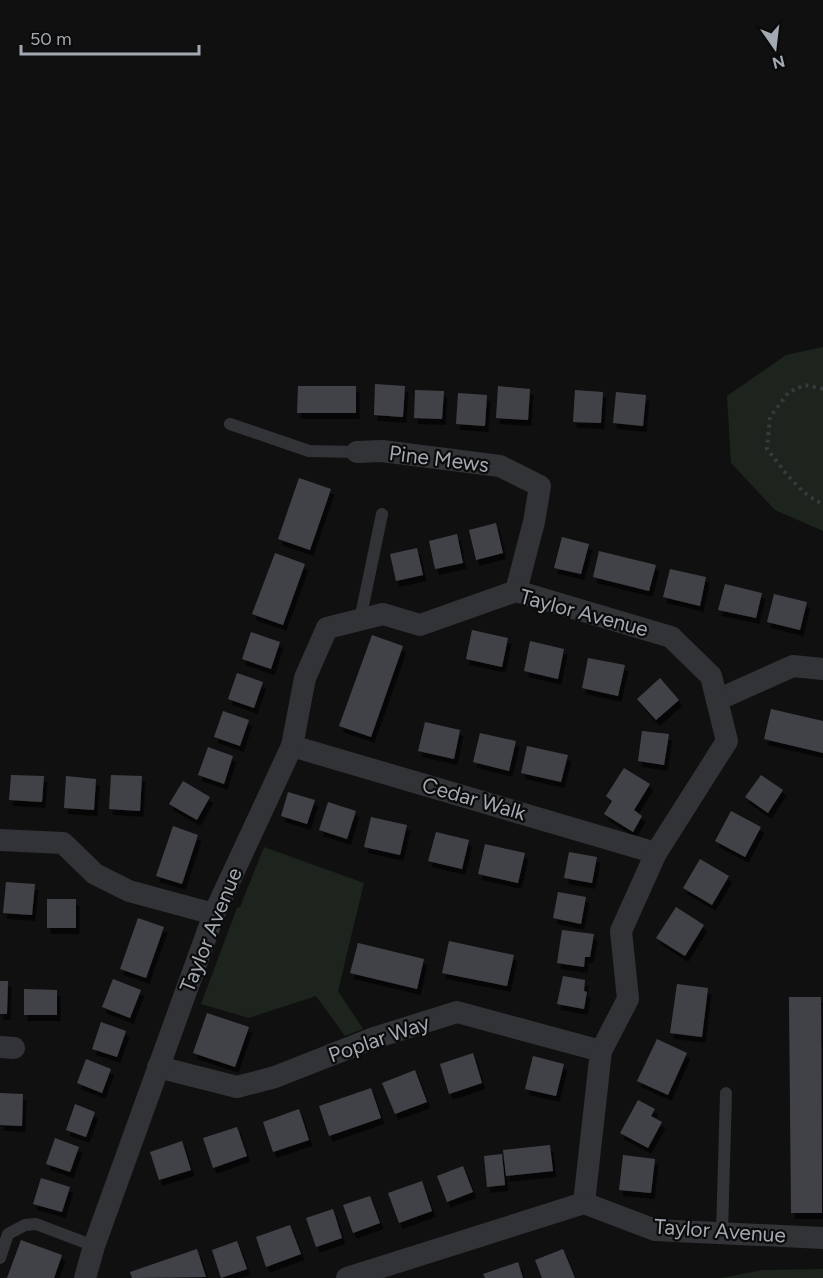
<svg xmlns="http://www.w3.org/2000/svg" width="823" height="1278" font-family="Figtree,sans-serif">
  <defs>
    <filter id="shadow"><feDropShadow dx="3.5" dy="6" stdDeviation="0" flood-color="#0009"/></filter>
  </defs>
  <rect width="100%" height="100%" fill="#101011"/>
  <g fill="#1d241d">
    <polygon points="823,347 823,531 775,510 731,463 727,396 786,355"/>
    <polygon points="264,847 364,883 338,991 363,1029 345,1036 316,996 249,1018 201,1004 237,908 240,907"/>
    <polygon points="823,1269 823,1278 721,1278 763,1270"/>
  </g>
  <g fill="#414347" filter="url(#shadow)">
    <polygon points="375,384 405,386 403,417 374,415"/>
    <polygon points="298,386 356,386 356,413 297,413"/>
    <polygon points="498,386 530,389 528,420 496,418"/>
    <polygon points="415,390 444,391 442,419 414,418"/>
    <polygon points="575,390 603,392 601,423 573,422"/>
    <polygon points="616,392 646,395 643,426 613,423"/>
    <polygon points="458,393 487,395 485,426 456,424"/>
    <polygon points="299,478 331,489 310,550 278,539"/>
    <polygon points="496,523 503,553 476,560 469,530"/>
    <polygon points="457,534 463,563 435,569 429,541"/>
    <polygon points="562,537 589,544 581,574 554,568"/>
    <polygon points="417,548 423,575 396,581 390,554"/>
    <polygon points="599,551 656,565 649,591 593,577"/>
    <polygon points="275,553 305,564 283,625 252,614"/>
    <polygon points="670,569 706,577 700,606 663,597"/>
    <polygon points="725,584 762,593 756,618 718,610"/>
    <polygon points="774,594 807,602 800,630 767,622"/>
    <polygon points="472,630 508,638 502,667 466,659"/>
    <polygon points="251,632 280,642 271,669 242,659"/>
    <polygon points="372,635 403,646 371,737 339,726"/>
    <polygon points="530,641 564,649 558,679 524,671"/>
    <polygon points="588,658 625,665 618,696 582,688"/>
    <polygon points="237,673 263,682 254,708 228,699"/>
    <polygon points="660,678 679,700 656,720 637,699"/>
    <polygon points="771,709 823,721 823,753 764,739"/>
    <polygon points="223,711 249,720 240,746 214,737"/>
    <polygon points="425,722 460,730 454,759 418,751"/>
    <polygon points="642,731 669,734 664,765 638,761"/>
    <polygon points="480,733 516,741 509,771 473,762"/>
    <polygon points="527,746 568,755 561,782 521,773"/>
    <polygon points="208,747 233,756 224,784 198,775"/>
    <polygon points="624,768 650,784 634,810 642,816 633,832 604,814 612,801 606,796"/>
    <polygon points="11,775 44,776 42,802 9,800"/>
    <polygon points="111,775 142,776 140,811 109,809"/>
    <polygon points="761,775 783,790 768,813 745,797"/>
    <polygon points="66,776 96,779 94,810 64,808"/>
    <polygon points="183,781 210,797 197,820 169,804"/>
    <polygon points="288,792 315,800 307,824 281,816"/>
    <polygon points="328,802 356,811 347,839 319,830"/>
    <polygon points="731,811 761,827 745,857 715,841"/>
    <polygon points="371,817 407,825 400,855 364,847"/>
    <polygon points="173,826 198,835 182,884 156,876"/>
    <polygon points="436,832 469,840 462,869 428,861"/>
    <polygon points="485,844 525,853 518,883 478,874"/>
    <polygon points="569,852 597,857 592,883 564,878"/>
    <polygon points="700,859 729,876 712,905 683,888"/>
    <polygon points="6,882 35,884 32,915 3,913"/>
    <polygon points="558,892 586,897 581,924 553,918"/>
    <rect x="47" y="899" width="29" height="29"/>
    <polygon points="676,907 704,925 685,956 656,938"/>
    <polygon points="138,918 164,927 146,978 120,969"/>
    <polygon points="562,930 594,934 590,957 585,957 584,967 557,963"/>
    <polygon points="449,941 514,955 507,986 442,973"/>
    <polygon points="358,943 424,959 417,989 350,973"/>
    <polygon points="563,976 585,980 584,991 587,992 584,1009 557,1004"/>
    <polygon points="113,979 141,990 130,1018 102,1007"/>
    <polygon points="0,981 8,981 7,1014 0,1014"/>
    <polygon points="677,984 708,988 702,1037 670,1033"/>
    <polygon points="24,989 57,990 57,1015 24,1015"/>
    <polygon points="789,997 821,997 822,1213 791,1213"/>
    <polygon points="207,1013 249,1027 235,1067 193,1053"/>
    <polygon points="101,1022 126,1031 117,1057 92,1049"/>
    <polygon points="657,1039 687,1053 668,1095 637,1081"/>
    <polygon points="473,1053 482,1083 449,1094 440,1064"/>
    <polygon points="533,1056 564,1064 556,1096 525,1089"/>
    <polygon points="86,1059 111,1069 102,1093 77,1083"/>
    <polygon points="415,1070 427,1102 395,1114 382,1083"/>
    <polygon points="371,1088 381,1118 329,1136 319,1106"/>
    <polygon points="0,1093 23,1094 22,1126 0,1125"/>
    <polygon points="638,1100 655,1109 651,1116 662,1122 648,1148 620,1133"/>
    <polygon points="75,1104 95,1112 86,1137 66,1130"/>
    <polygon points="299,1109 309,1140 273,1152 263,1122"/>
    <polygon points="237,1127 247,1156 213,1168 203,1138"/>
    <polygon points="55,1138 79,1147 70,1172 46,1164"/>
    <polygon points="182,1141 191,1170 159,1180 150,1152"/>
    <polygon points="550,1145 553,1171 506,1176 503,1150"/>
    <polygon points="502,1154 505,1185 487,1187 484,1156"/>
    <polygon points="623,1155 655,1159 651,1193 619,1190"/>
    <polygon points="463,1166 473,1192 447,1202 437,1176"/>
    <polygon points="41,1178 70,1187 62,1212 33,1204"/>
    <polygon points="422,1181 432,1211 399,1223 388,1193"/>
    <polygon points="370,1196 380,1223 353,1233 343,1205"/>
    <polygon points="333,1209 342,1238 316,1247 306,1218"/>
    <polygon points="290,1225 301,1254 266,1267 256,1237"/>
    <polygon points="21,1240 62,1255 54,1278 7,1278"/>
    <polygon points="237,1241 247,1269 221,1278 212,1250"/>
    <polygon points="197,1249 206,1277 132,1278 130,1272"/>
    <polygon points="563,1249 575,1278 542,1278 535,1260"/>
    <polygon points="518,1262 523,1278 485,1278 483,1274"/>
  </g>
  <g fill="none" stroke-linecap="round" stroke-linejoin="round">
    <path stroke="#373a3d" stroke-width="4" stroke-dasharray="3 4.5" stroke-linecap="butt" d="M823,389L805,385L789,392L770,417L767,449C783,469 799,494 823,504"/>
    <g stroke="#313336" stroke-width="12">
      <polyline points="230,424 309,451 357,452"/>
      <polyline points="360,620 382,514"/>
      <polyline points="722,1233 726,1093"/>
      <polyline points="0,1258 8,1234 25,1225 36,1224 94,1246"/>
    </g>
    <g stroke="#313336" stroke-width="22">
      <polyline points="357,452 382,451 500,466 540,486 534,522 516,591"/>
      <polyline points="717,700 793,666 823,669"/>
      <polyline points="292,746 656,853"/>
      <polyline points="0,840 63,843 95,874 129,891 214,914"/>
      <polyline points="0,1047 14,1048"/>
      <polyline points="158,1067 237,1087 275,1077 374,1038 457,1012 601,1051"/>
      <polyline points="85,1278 94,1246 214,914 292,746 305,678 327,628 383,614 420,625 516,591 671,637 711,676 727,741 656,853 621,931 628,999 601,1051 584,1203"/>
      <polyline points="347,1278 584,1203 655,1230 823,1238"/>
    </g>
  </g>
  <g text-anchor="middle" stroke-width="4.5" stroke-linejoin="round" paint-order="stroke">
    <g font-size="21" fill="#a2a9b1" stroke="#0b0b0c">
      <text transform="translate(439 459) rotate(7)" y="7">Pine Mews</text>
      <text transform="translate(584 613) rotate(15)" y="7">Taylor Avenue</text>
      <text transform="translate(474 799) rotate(16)" y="7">Cedar Walk</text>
      <text transform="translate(211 930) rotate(-68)" y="7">Taylor Avenue</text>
      <text transform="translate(379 1039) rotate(-19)" y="7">Poplar Way</text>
      <text transform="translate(720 1231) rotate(4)" y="7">Taylor Avenue</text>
    </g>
  </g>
  <g transform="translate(775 48) rotate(166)" stroke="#0b0b0c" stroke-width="4.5" paint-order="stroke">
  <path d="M0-4.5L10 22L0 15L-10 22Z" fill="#a2a9b1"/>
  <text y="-9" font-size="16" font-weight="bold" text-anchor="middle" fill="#a2a9b1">N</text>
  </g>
  <path d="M21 45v9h178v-9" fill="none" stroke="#a2a9b1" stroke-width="3"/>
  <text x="30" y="45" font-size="18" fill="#a2a9b1" stroke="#0b0b0c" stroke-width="4.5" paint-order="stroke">50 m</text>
</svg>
